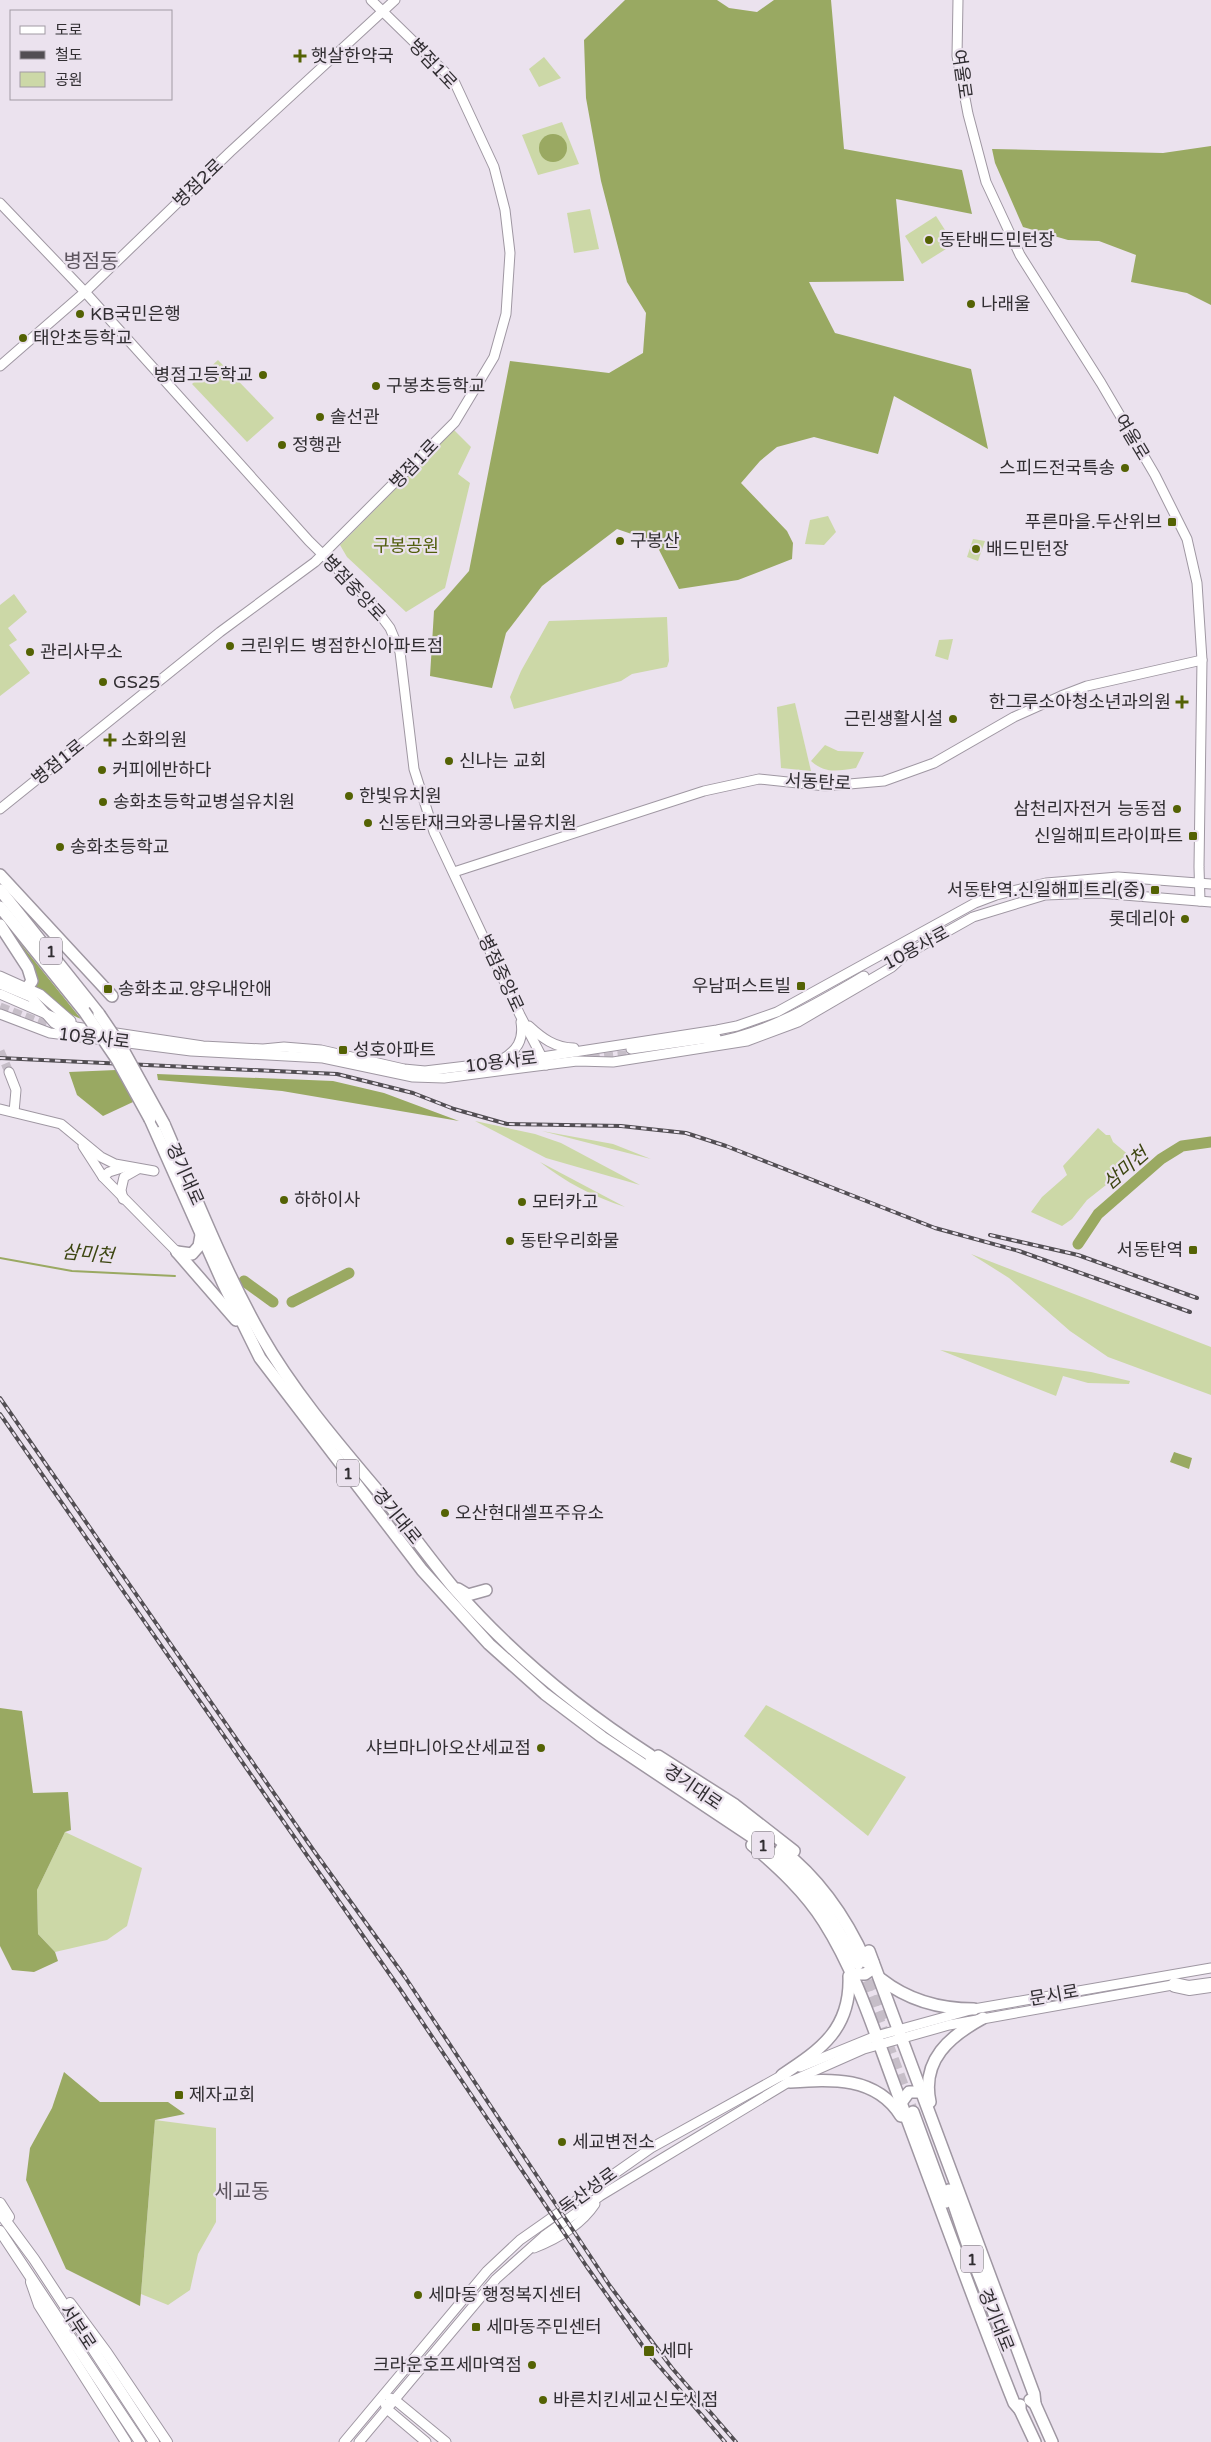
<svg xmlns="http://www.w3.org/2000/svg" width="1211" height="2442" font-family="'Varela Round','Noto Sans KR',sans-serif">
  <rect width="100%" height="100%" fill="#ebe2ee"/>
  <g fill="#ccd8a7">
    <polygon points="544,57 561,78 539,87 529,69"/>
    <polygon points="562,122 579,164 538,175 522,135"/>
    <polygon points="590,209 599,249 574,253 567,213"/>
    <polygon points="936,216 954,244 922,264 905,236"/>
    <polygon points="218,360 274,418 247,442 192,384"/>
    <polygon points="454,430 471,447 458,474 470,483 445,588 406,612 347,557 340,545"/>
    <polygon points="828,516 836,532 824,545 805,544 810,520"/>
    <polygon points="973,539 985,541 978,561 967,557"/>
    <polygon points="14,594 27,612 8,628 17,640 9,645 30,673 0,696 0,605"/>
    <polygon points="667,617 669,661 667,667 632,674 621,681 514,709 510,697 521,671 549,621"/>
    <polygon points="953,639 948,660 935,656 939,640"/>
    <polygon points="795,703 811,771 781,768 777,707"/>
    <path d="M825,745L838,751L864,752L856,768C838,771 825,774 811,761Z"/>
    <polygon points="475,1121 535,1134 561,1143 640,1185 546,1158"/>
    <polygon points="1098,1128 1106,1135 1110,1135 1113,1142 1130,1156 1111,1175 1106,1185 1087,1200 1072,1219 1062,1226 1031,1212 1042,1197 1067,1175 1063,1166"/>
    <polygon points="542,1131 613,1144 651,1159"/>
    <path d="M540,1162L625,1207C594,1197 565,1182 540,1162Z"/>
    <polygon points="971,1254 1211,1347 1211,1395 1108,1357 1070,1331 1009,1278"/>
    <polygon points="940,1350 1091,1372 1130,1381 1129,1384 1088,1383 1063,1376 1056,1396"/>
    <polygon points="766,1705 906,1777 868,1836 744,1736"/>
    <polygon points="65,1832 142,1868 127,1926 107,1940 55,1952 38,1934 37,1890"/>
    <polygon points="155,2120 216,2128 216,2222 198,2254 190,2290 168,2305 141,2294"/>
  </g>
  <g fill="#99a962">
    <polygon points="625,0 717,0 729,8 757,12 774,0 831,0 844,149 962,170 972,214 896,199 904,281 809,282 835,333 971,369 988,449 894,396 878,454 814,437 777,447 760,461 741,483 787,531 793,543 792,559 738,580 679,589 655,542 617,529 542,586 506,633 492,688 430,676 434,611 469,571 510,361 609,373 643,353 646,313 627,282 601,181 586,98 584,40"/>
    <polygon points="1211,146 1211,305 1187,293 1131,282 1136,255 1099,241 1068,240 1023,227 995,163 992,149 1163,153"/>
    <path d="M16,938L81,1019C62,1012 54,996 34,987L36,975Z"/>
    <polygon points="116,1070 133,1102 103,1116 77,1095 69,1072"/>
    <polygon points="157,1074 333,1081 384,1093 459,1121 282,1091 158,1080"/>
    <polygon points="1174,1452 1192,1458 1189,1469 1170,1462"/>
    <polygon points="0,1708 22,1711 33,1793 68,1792 71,1830 65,1832 37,1890 38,1934 55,1952 58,1961 34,1972 12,1970 0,1946"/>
    <polygon points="64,2072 100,2102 168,2102 185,2114 155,2120 140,2306 66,2269 26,2180 30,2148 52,2108"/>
  </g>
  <circle fill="#9aa962" cx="553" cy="148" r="14"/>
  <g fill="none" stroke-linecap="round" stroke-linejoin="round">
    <polyline stroke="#9aa962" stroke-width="2" points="0,1258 72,1271 175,1276"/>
    <g stroke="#9aa962" stroke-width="11">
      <polyline points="1078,1244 1098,1214 1161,1159 1182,1146 1211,1142"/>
      <polyline points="244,1281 273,1302"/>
      <polyline points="292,1302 349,1273"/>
    </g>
    <g stroke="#c6bec8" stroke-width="9" stroke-dasharray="9 4.5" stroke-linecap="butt">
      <polyline points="0,1007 39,1022 61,1028"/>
      <polyline points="0,1051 9,1072"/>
      <polyline points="560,1058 597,1054"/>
      <polyline points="591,1059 632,1054"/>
    </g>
    <g stroke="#c6bec8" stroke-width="11" stroke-dasharray="11 5.5" stroke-linecap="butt">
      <polyline points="867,1963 887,2018"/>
      <polyline points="859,1966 913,2112"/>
    </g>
    <defs>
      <g id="tertiary">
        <polyline points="958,0 957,56 968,114 986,182 1020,255 1101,383 1155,475 1187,539 1197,583 1202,660 1199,867 1200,901"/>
        <polyline points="0,203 85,292 309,541 369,600 390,628 400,652 414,769 434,832 520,1015 546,1065"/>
        <polyline points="0,366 85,292 230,152 395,0"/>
        <polyline points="0,809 220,632 315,562 455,422 494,357 506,314 510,253 505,210 494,167 454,81 371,0"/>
        <polyline points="454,872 704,791 759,779 826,786 884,781 934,763 1014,717 1061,696 1087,686 1202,660"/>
        <polyline points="900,958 973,917 1045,895 1099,893 1211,902"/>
        <polyline points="0,976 40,994 71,1021"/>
        <polyline points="0,984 31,997 54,1023 70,1033"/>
        <polyline points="0,994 76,1027 203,1046 263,1049 284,1047 321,1050 404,1069 425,1071 542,1057 717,1030 737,1026 777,1012 975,903 996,895 1046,883 1118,877 1211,884"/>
        <polyline points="0,1014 50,1033 191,1051 323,1058 413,1077 444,1078 577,1061 613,1062 747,1041 798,1022 892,967 903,957"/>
        <path d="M529,1026C542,1038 555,1048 574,1048"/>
        <path d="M709,1043C767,1034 814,1005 864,976"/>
        <polyline points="631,1049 716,1037"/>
        <path d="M501,1060C517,1051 524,1040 521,1022"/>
        <polyline points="9,1072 16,1090 14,1112"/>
        <polyline points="0,1109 61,1124 101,1157 115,1164 154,1171"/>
        <polyline points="83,1146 103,1177 177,1252"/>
        <polyline points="103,1177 109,1172 125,1167"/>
        <polyline points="123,1199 121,1190 124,1177 138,1169"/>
        <polyline points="800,2067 876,2036 974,2009 1211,1968"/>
        <path d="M534,2248C557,2239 581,2225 595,2204"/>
        <polyline points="390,2398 395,2400 446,2442"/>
        <polyline points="385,2404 387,2409 426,2442"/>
        <polyline points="344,2442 487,2271 520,2240 651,2148 788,2072"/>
        <polyline points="359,2442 496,2279 544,2236 600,2196 787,2083 864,2049 949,2025 1178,1984"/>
      </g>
      <g id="secondary">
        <polyline points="0,2203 9,2217"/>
        <polyline points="0,2213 34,2259 154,2442"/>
        <polyline points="0,2231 140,2442"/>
        <polyline points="31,2282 39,2305 126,2442"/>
        <polyline points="70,2303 107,2353 167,2442"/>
      </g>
      <g id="primary">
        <polyline points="0,875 112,996"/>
        <polyline points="0,890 99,1014"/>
        <polyline points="0,907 84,1011"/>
        <polyline points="0,925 28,968 32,981 27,988"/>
        <polyline points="150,1119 223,1283 260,1358 422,1570 489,1644 545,1694 602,1737 752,1837 792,1868 820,1900 858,1964"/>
        <path d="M164,1124C195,1195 223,1268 261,1335C294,1393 340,1446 383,1497C407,1527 429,1558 453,1587C510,1653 577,1708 650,1755L652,1760L663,1767"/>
        <polyline points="177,1252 236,1320"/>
        <polyline points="177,1252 192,1254 199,1246 201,1235"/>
        <polyline points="458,1589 468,1595 486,1590"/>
        <polyline points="658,1756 735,1805 794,1851"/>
        <polyline points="699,1791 758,1832"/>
        <path d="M752,1845C779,1868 805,1892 824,1922C857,1974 875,2034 897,2092C936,2196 973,2300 1014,2403L1020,2410"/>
        <path d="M781,1849C820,1879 846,1917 866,1962"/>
        <polyline points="869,1951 1034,2394 1035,2404"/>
        <polyline points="852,1974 865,1974 872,1969 873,1962"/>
        <path d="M881,1979C909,2001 940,2009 974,2009"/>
        <path d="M782,2075C822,2049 851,2028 849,1976"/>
        <path d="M790,2082C831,2079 876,2076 901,2116"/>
        <path d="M930,2102C921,2060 950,2036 983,2018"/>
        <polyline points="901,2103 909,2092 921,2092"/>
        <polyline points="913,2112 946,2202"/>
        <polyline points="949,2190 971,2255 1004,2339"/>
        <polyline points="1030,2400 1035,2404 1052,2442"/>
        <polyline points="1020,2405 1020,2410 1035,2442"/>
      </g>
      <polyline id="motorway" points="1175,1985 1189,1988 1211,1985"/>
    </defs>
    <use href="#tertiary" stroke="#9f97a2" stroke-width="11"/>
    <use href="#secondary" stroke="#9f97a2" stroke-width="12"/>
    <use href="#primary" stroke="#9f97a2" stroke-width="14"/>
    <use href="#motorway" stroke="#9f97a2" stroke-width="16"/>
    <use href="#tertiary" stroke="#fff" stroke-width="9"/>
    <use href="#secondary" stroke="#fff" stroke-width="10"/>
    <use href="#primary" stroke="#fff" stroke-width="11"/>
    <use href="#motorway" stroke="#fff" stroke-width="14"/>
    <defs>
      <g id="rail">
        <polyline points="0,1058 337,1074 413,1093 454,1109 507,1124 621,1126 686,1133 726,1146 935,1228 1019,1251 1190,1312"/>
        <polyline points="990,1235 1078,1255 1197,1298"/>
        <polyline points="0,1398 314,1851 405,1977 610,2286 672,2368 736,2442"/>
        <polyline points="0,1414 400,1989 587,2267 647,2352 725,2442"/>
      </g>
    </defs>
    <use href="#rail" stroke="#524e53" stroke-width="4"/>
    <use href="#rail" stroke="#ebe2ee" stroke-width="2" stroke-dasharray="5.5" stroke-linecap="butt"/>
    <defs>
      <g id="primary-bridge">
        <polyline points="84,1011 118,1061 150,1119"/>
        <polyline points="99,1014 122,1048 164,1124"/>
      </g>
    </defs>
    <use href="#primary-bridge" stroke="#9f97a2" stroke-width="14" stroke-linecap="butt"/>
    <use href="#primary-bridge" stroke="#fff" stroke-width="11"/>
  </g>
  <g fill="#546204" stroke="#ebe2ee" stroke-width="2">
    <path d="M297.5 48.5h5v5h5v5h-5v5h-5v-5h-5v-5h5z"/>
    <circle cx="929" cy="240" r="5"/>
    <circle cx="971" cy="304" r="5"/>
    <circle cx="80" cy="314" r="5"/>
    <circle cx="23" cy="338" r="5"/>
    <circle cx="263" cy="375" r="5"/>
    <circle cx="376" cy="386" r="5"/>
    <circle cx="320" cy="417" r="5"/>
    <circle cx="282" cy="445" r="5"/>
    <circle cx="1125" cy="468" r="5"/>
    <rect x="1167" y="517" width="10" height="10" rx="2.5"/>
    <circle cx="620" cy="541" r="5"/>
    <circle cx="976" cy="549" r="5"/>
    <circle cx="230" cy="646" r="5"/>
    <circle cx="30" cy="652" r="5"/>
    <circle cx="103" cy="682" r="5"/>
    <path d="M1179.5 694.5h5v5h5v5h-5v5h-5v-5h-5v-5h5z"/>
    <circle cx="953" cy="719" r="5"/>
    <path d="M107.5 732.5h5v5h5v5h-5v5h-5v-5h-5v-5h5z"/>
    <circle cx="449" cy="761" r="5"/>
    <circle cx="102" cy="770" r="5"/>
    <circle cx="349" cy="796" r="5"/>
    <circle cx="103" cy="802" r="5"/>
    <circle cx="1177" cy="809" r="5"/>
    <circle cx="368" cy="823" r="5"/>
    <rect x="1188" y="831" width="10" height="10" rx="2.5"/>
    <circle cx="60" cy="847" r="5"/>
    <rect x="1150" y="885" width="10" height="10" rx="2.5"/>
    <circle cx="1185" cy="919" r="5"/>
    <rect x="796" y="981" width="10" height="10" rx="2.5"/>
    <rect x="103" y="984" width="10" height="10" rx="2.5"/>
    <rect x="338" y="1045" width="10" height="10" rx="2.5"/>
    <circle cx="284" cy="1200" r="5"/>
    <circle cx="522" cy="1202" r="5"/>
    <circle cx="510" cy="1241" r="5"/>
    <rect x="1188" y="1245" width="10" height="10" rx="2.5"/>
    <circle cx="445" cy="1513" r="5"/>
    <circle cx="541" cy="1748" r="5"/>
    <rect x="174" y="2090" width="10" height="10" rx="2.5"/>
    <circle cx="562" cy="2142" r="5"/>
    <circle cx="418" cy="2295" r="5"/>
    <rect x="471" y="2322" width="10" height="10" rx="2.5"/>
    <rect x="643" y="2345" width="12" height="12" rx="2.5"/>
    <circle cx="532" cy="2365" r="5"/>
    <circle cx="543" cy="2400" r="5"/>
  </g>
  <g text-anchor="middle" stroke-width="4.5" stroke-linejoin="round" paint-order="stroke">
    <g fill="#ebe2ee" stroke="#69646a" stroke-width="1">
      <rect x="40" y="937.5" width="22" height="27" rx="4"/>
      <rect x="337" y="1459.5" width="22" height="27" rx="4"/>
      <rect x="752" y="1831.5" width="22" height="27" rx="4"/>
      <rect x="961" y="2245.5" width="22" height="27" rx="4"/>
    </g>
    <g font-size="16" font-weight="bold" fill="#312e32">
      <text x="51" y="957">1</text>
      <text x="348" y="1479">1</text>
      <text x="763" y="1851">1</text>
      <text x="972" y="2265">1</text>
    </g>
    <g font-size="18" fill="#312e32" stroke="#ebe2ee" text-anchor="start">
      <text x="311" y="62">햇살한약국</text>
      <text x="939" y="246">동탄배드민턴장</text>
      <text x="981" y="310">나래울</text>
      <text x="90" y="320">KB국민은행</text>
      <text x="33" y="344">태안초등학교</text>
      <text x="253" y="381" text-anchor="end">병점고등학교</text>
      <text x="386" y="392">구봉초등학교</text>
      <text x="330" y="423">솔선관</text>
      <text x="292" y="451">정행관</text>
      <text x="1115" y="474" text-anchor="end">스피드전국특송</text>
      <text x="1162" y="528" text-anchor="end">푸른마을.두산위브</text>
      <text x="630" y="547">구봉산</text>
      <text x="986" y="555">배드민턴장</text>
      <text x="240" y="652">크린위드 병점한신아파트점</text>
      <text x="40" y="658">관리사무소</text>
      <text x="113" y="688">GS25</text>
      <text x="1171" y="708" text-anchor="end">한그루소아청소년과의원</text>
      <text x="943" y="725" text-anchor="end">근린생활시설</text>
      <text x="121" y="746">소화의원</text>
      <text x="459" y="767">신나는 교회</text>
      <text x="112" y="776">커피에반하다</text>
      <text x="359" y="802">한빛유치원</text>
      <text x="113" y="808">송화초등학교병설유치원</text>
      <text x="1167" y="815" text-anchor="end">삼천리자전거 능동점</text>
      <text x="378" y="829">신동탄재크와콩나물유치원</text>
      <text x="1183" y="842" text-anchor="end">신일해피트라이파트</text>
      <text x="70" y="853">송화초등학교</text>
      <text x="1145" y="896" text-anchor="end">서동탄역.신일해피트리(중)</text>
      <text x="1175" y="925" text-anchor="end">롯데리아</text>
      <text x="791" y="992" text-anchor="end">우남퍼스트빌</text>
      <text x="118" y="995">송화초교.양우내안애</text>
      <text x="353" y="1056">성호아파트</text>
      <text x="294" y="1206">하하이사</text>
      <text x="532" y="1208">모터카고</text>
      <text x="520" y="1247">동탄우리화물</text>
      <text x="1183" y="1256" text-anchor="end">서동탄역</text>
      <text x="455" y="1519">오산현대셀프주유소</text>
      <text x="531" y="1754" text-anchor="end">샤브마니아오산세교점</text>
      <text x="189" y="2101">제자교회</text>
      <text x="572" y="2148">세교변전소</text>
      <text x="428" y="2301">세마동 행정복지센터</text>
      <text x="486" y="2333">세마동주민센터</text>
      <text x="660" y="2357">세마</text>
      <text x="522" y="2371" text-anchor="end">크라운호프세마역점</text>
      <text x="553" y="2406">바른치킨세교신도시점</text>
    </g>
    <g font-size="18" fill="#312e32" stroke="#ebe2ee">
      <text transform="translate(433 64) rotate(47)" y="6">병점1로</text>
      <text transform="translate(962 74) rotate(82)" y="6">여울로</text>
      <text transform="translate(198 183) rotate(-44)" y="6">병점2로</text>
      <text transform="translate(1132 437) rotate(59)" y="6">여울로</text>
      <text transform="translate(414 464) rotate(-46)" y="6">병점1로</text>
      <text transform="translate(354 588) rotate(47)" y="6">병점중앙로</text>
      <text transform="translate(58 762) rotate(-39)" y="6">병점1로</text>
      <text transform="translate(818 782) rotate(3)" y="6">서동탄로</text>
      <text transform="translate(916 948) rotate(-28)" y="6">10용사로</text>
      <text transform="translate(501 973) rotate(65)" y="6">병점중앙로</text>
      <text transform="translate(94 1038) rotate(7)" y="6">10용사로</text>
      <text transform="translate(501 1062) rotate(-7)" y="6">10용사로</text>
      <text transform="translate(185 1174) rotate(66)" y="6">경기대로</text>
      <text transform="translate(397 1516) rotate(51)" y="6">경기대로</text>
      <text transform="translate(693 1787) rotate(34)" y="6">경기대로</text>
      <text transform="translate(1054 1995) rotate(-10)" y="6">문시로</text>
      <text transform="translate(588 2191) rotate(-36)" y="6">독산성로</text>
      <text transform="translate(996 2320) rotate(68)" y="6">경기대로</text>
      <text transform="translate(78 2327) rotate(57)" y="6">서부로</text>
    </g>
    <g font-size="18" fill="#525f0d" stroke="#ebe2ee">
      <text x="406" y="552">구봉공원</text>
    </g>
    <g font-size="19" font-style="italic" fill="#3c4510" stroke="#ebe2ee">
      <text transform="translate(1125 1168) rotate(-41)" y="7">삼미천</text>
      <text transform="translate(88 1253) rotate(5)" y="7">삼미천</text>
    </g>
    <g font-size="20" fill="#5c545e" stroke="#ebe2ee">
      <text x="91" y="268">병점동</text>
      <text x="242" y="2198">세교동</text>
    </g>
  </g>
  <rect x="10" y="10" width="162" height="90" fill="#ebe2ee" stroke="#a19aa3"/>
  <rect x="20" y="26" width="25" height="8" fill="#ffffff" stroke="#a19aa3"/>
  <text x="55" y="35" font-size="15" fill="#312e32">도로</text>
  <rect x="20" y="51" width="25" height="8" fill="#524e53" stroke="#a19aa3"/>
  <text x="55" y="60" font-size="15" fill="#312e32">철도</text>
  <rect x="20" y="72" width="25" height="15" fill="#ccd8a7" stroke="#a19aa3"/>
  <text x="55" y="85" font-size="15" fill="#312e32">공원</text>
</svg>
